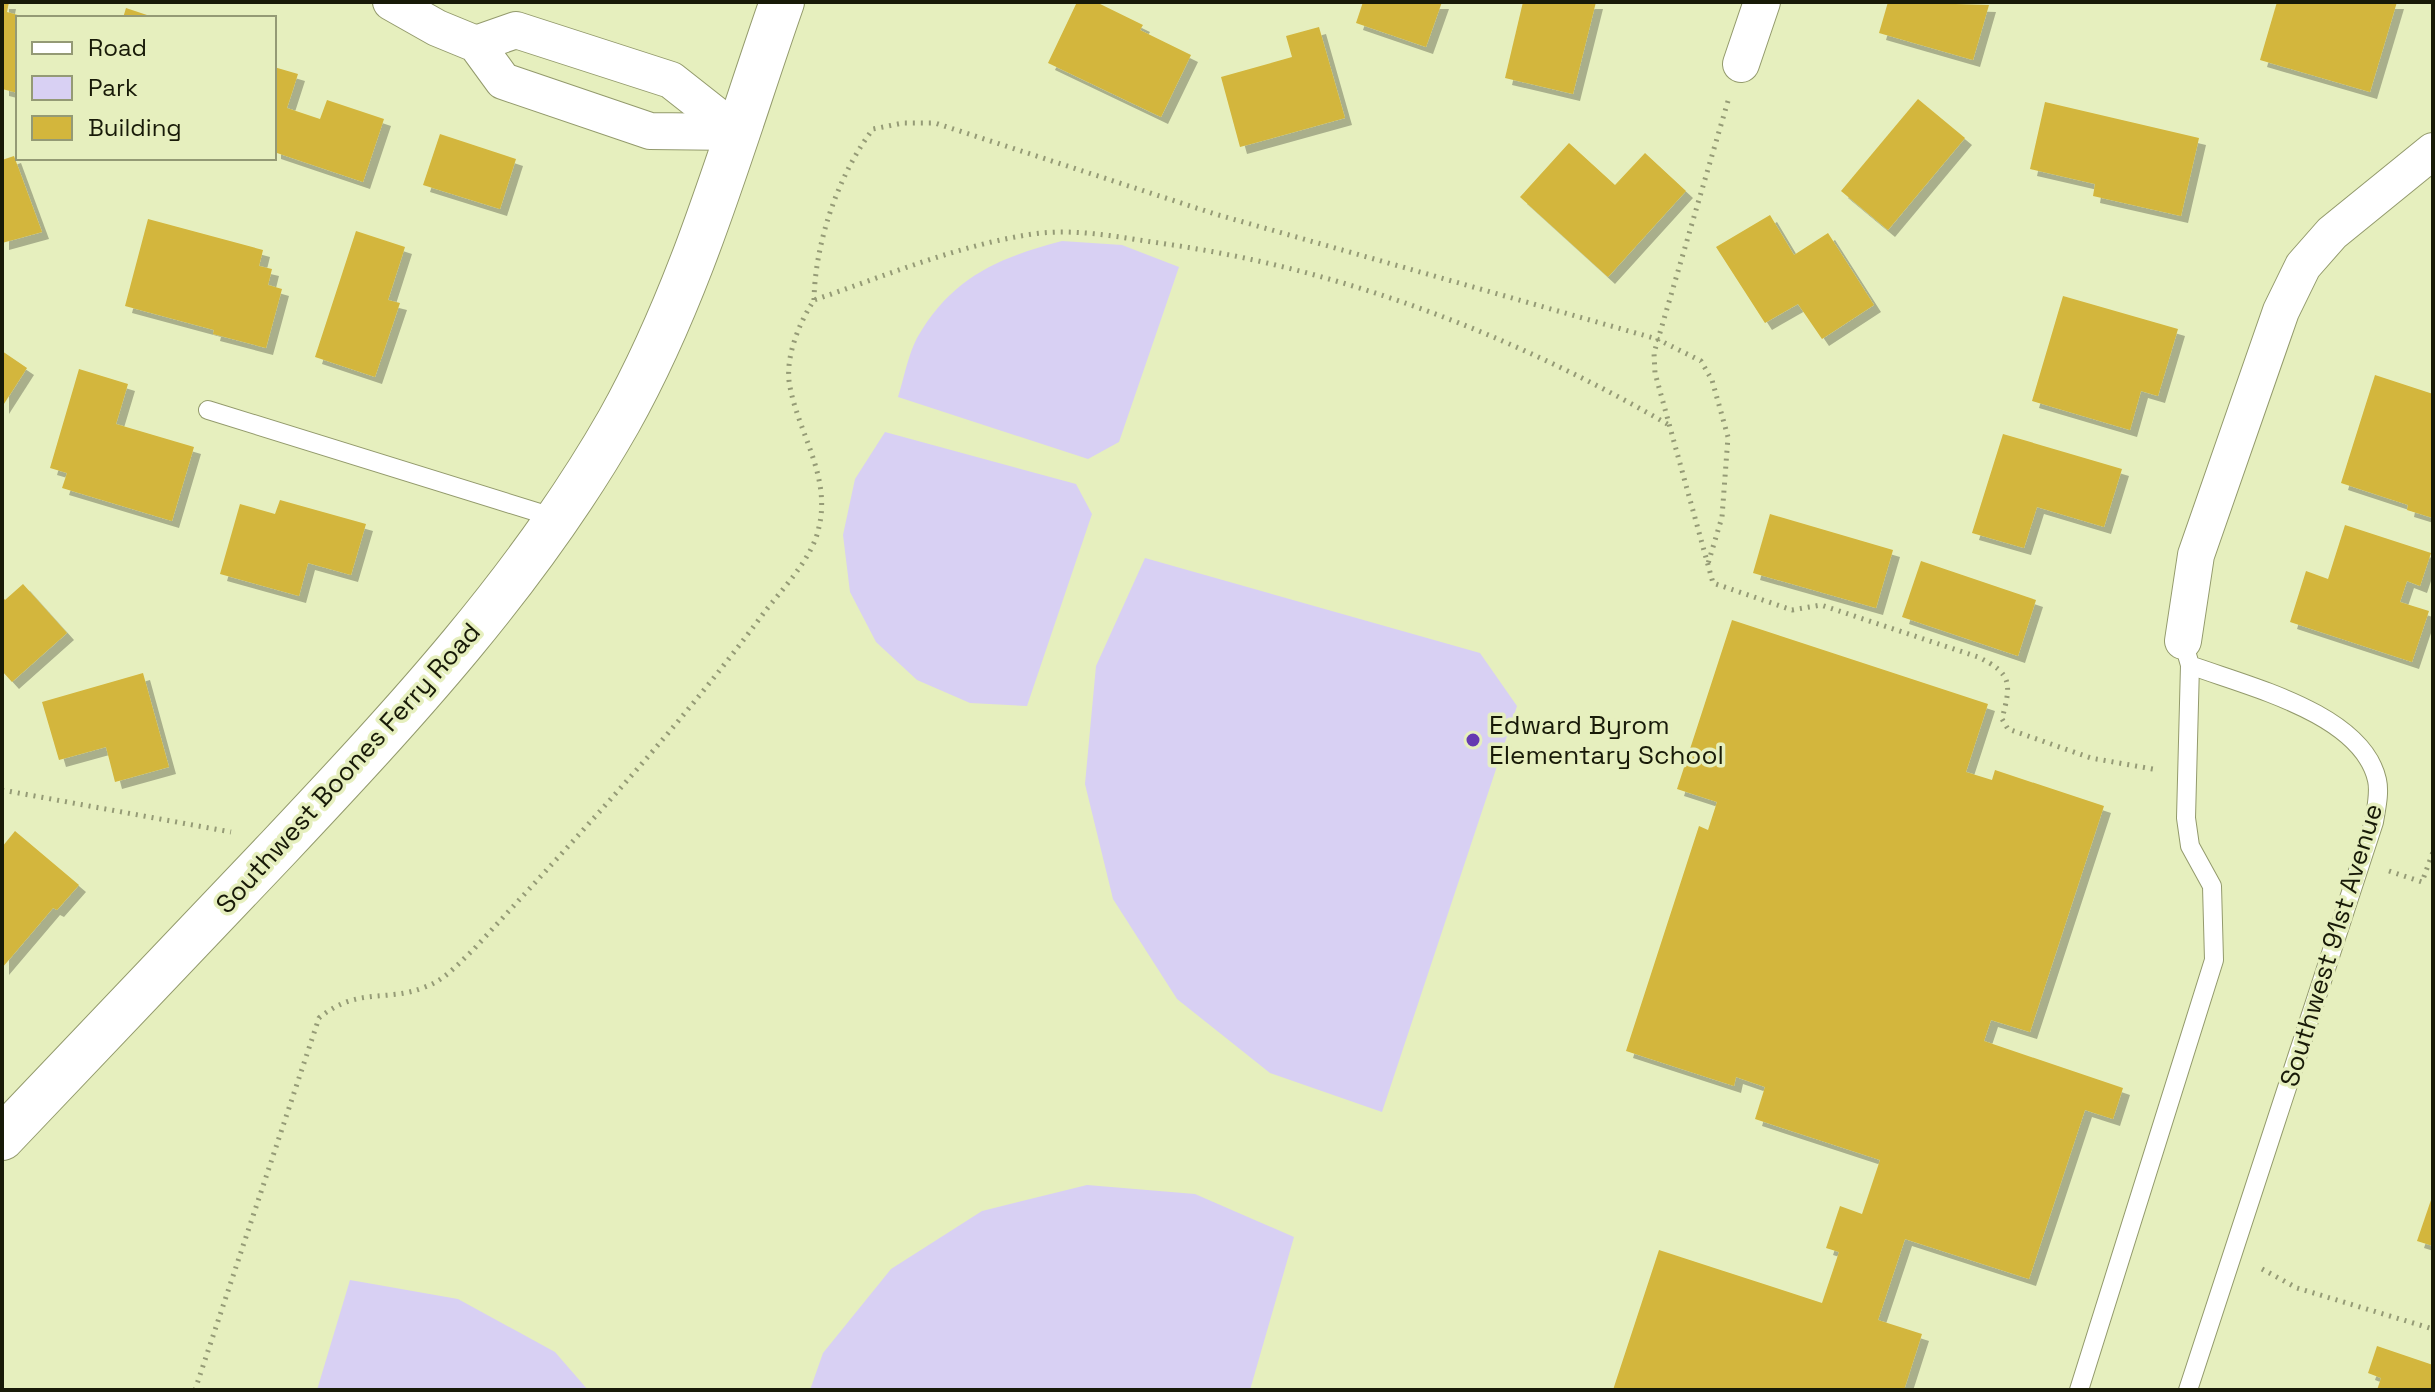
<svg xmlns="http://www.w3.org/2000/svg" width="2435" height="1392" font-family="'Space Grotesk',sans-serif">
  <defs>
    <filter id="shadow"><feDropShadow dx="7" dy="7" stdDeviation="0" flood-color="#0004"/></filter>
  </defs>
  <rect width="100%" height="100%" fill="#e6efbe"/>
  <g fill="#d8d0f3">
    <path d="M1062,241L1122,245L1179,267L1119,442L1088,459L898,397C904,378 908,355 917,338C952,277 998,258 1062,241Z"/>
    <polygon points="885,432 1076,484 1092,514 1027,706 970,703 917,680 876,642 850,592 843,535 855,479"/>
    <polygon points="1145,558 1480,653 1517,706 1382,1112 1270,1073 1177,999 1113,899 1085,784 1096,666"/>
    <polygon points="1087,1185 1195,1194 1294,1237 1250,1390 810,1390 823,1353 891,1269 982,1211"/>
    <polygon points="350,1280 458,1299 555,1352 588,1390 317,1390"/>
  </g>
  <g fill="#d3b63c" filter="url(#shadow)">
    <polygon points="2,2 9,2 7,12 25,17 18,18 18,93 2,89"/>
    <polygon points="1077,2 1096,2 1143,25 1140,30 1191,55 1161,117 1048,63"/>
    <polygon points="1363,2 1442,2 1426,47 1356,23"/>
    <polygon points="1523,2 1596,2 1573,94 1505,78"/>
    <polygon points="1888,2 1989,5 1973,60 1879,33"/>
    <polygon points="2277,2 2397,2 2370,92 2260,60"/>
    <polygon points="126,8 153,17 153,18 123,18"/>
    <polygon points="1319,27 1345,118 1240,147 1221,77 1292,57 1286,36"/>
    <polygon points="274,67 298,74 287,108 320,119 327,100 384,119 363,182 274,152"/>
    <polygon points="1918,99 1965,138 1888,230 1841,191"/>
    <polygon points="2045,102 2199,138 2181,216 2093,196 2095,184 2030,169"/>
    <polygon points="440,134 516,159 500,209 423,185"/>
    <polygon points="1569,143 1615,185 1645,153 1686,191 1608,277 1520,197"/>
    <polygon points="14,156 42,232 2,243 2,160"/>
    <polygon points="1770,215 1794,255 1828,233 1874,305 1822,339 1798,304 1765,323 1716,247"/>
    <polygon points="148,219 263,250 259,266 272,269 268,285 282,289 266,348 213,334 214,330 125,306"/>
    <polygon points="356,231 405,247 388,300 400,303 375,377 315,357"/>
    <polygon points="2063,296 2178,329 2158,396 2141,391 2130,430 2032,401"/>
    <polygon points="2,351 27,368 2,407"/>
    <polygon points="79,369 128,384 116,424 194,447 172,521 62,488 67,473 50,468"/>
    <polygon points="2375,375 2433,394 2433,518 2407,510 2408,505 2341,483"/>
    <polygon points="2003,434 2122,469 2104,527 2037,507 2024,548 1972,533"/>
    <polygon points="280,500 366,524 351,575 308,563 299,596 220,574 240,504 275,514"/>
    <polygon points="1770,514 1893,550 1876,608 1753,573"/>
    <polygon points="2345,525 2431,553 2420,586 2407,581 2400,602 2429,611 2412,662 2290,622 2306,571 2328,579"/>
    <polygon points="1921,561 2036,600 2018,656 1902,617"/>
    <polygon points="23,584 67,633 12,682 2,671 2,596 5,600"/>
    <polygon points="1732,620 1988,704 1966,772 1992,780 1995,770 2104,806 2030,1032 1991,1020 1984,1041 2123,1088 2113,1119 2085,1110 2029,1279 1905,1239 1878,1320 1922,1334 1904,1390 1613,1390 1659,1250 1822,1303 1839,1252 1826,1248 1840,1206 1862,1214 1880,1160 1755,1119 1765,1087 1736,1077 1734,1086 1626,1051 1699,826 1708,830 1717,802 1677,789"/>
    <polygon points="143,673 169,767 115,782 106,747 59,760 42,702"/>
    <polygon points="15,831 79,885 57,910 53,908 2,968 2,847"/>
    <polygon points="2432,1197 2433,1197 2433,1246 2417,1241"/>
    <polygon points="2377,1346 2433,1365 2433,1390 2377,1390 2381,1378 2368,1373"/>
  </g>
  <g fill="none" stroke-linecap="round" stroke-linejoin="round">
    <defs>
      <g id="service">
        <polyline points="208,410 556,518"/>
        <path d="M2183,641L2190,665C2246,686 2362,713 2377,780C2380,793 2376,809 2374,822L2188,1390"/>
        <polyline points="2079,1390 2214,960 2212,886 2190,846 2186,818 2190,665"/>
      </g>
      <g id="minor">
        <polyline points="391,2 437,28 476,44 503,81 650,131 737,132"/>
        <polyline points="476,44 516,30 671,80 737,132"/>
        <polyline points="1741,64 1762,2"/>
        <polyline points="2183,641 2196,555 2281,311 2303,266 2332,233 2433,151"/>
      </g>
      <path id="secondary" d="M2,1138C94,1041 186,944 278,848C404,714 528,581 619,421C692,291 733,142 782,2"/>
    </defs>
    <use href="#service" stroke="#939a6c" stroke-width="20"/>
    <use href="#minor" stroke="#939a6c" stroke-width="38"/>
    <use href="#secondary" stroke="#939a6c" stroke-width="46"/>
    <g stroke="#959b76" stroke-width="5" stroke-dasharray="2 6" stroke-linecap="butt">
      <path d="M1728,101L1654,353L1655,373L1713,583L1792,610L1821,605L1978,657C2013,674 2011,684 2002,719L2008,729L2091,758L2158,770"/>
      <path d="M814,300C815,243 838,175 873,129L903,123H935L1215,214L1657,339L1701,361L1712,380L1728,437L1722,517L1707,567"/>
      <polyline points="2,790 231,832"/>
      <polyline points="2389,871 2422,882 2433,852"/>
      <polyline points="2262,1269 2297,1288 2433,1329"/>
      <path d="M195,1390L319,1018C358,986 386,1003 425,987C445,980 459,963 474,949C575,839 674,734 763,614C782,589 813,558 819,527C831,477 799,434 790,387C784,359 799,323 814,300C885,276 958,245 1033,234C1075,228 1118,237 1159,243C1339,268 1512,334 1669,425"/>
    </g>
    <use href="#service" stroke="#fff" stroke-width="18"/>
    <use href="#minor" stroke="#fff" stroke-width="36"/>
    <use href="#secondary" stroke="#fff" stroke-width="44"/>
  </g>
  <circle fill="#6539b1" stroke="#e6efbe" stroke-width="3" cx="1473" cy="740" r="8"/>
  <g text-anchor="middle" stroke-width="7" stroke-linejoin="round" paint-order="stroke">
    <g font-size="26" fill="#181a08" stroke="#e6efbe" text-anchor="start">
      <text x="1489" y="734">Edward Byrom<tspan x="1489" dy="30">Elementary School</tspan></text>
    </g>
    <g font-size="26" fill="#181a08" stroke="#e6efbe">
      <text transform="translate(348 768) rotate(-48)" y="9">Southwest Boones Ferry Road</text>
      <text transform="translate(2331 945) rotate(-73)" y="9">Southwest 91st Avenue</text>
    </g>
  </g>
  <rect width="2435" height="1392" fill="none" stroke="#181a08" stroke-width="8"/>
  <rect x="16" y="16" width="260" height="144" fill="#e6efbe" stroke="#949a75" stroke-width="2"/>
  <rect x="32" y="42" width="40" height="12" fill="#ffffff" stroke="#949a75" stroke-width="2"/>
  <text x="88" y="56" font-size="24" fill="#181a08">Road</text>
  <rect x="32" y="76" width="40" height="24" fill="#d8d0f3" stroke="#949a75" stroke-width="2"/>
  <text x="88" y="96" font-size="24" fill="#181a08">Park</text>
  <rect x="32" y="116" width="40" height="24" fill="#d3b63c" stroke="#949a75" stroke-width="2"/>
  <text x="88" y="136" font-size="24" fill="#181a08">Building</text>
</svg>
